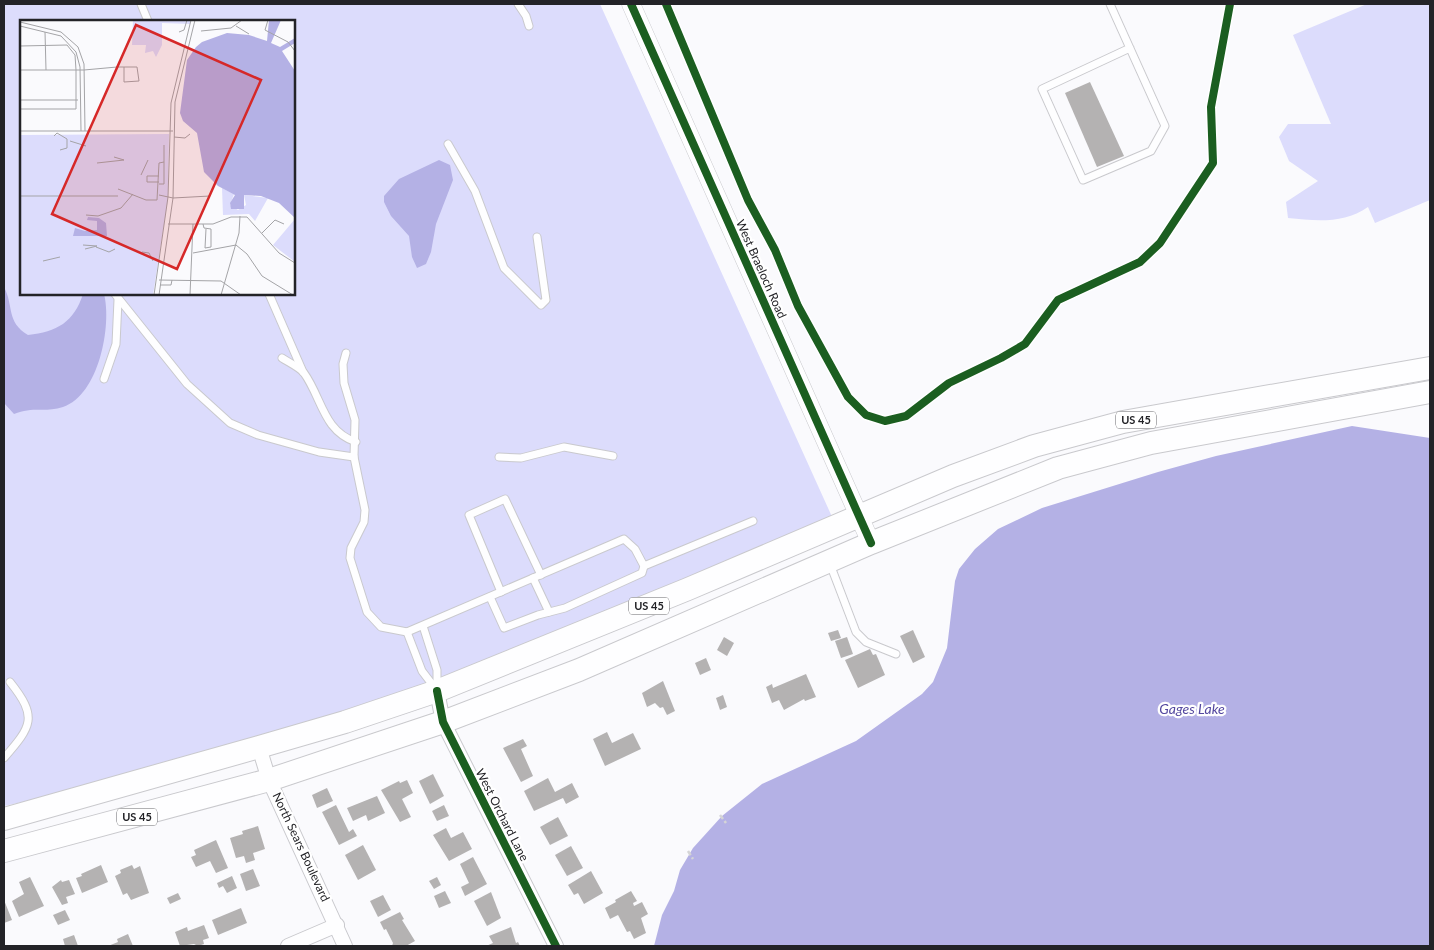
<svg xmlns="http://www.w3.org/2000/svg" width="1434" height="950" font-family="Lato,sans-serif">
  <rect width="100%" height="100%" fill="#fafafd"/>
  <g fill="#dcdcfc" fill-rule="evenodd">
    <path d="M4,4H600L833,519L423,694L240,754L4,806ZM21,21H294V294H21Z"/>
    <path d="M1367,4H1430V200L1375,223L1368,207C1344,224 1316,221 1288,218L1286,202L1318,181L1289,161L1279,137L1288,124H1331L1293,35Z"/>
  </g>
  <g fill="#b4b1e5">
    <polygon points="439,160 450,165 453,180 436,224 431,252 426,264 417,268 412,257 409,236 391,216 384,202 384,196 399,179"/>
    <path d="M4,287C14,306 6,322 28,335C57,332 74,322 83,294H104C112,325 99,395 63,407C45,413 33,406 14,414L4,403Z"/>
    <polygon points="1352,426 1430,438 1430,946 654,946 662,915 674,891 680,870 693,848 722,816 762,784 856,741 922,694 933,682 947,648 955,581 959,569 975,549 998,529 1042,508 1158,472 1216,456"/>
  </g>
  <g fill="#b4b2b2">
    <polygon points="1090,82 1124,156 1097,167 1065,93"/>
    <polygon points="838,630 841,638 831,641 828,633"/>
    <polygon points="913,630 925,657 913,663 900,636"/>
    <polygon points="724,637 734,643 727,656 717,650"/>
    <polygon points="847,637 853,654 841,658 835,641"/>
    <polygon points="870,649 873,655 876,654 885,675 858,688 845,660"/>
    <polygon points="706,658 711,670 700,675 695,663"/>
    <polygon points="806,674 816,697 805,701 804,699 784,710 779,700 772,703 766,687 772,684 773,688"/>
    <polygon points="663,681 675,711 667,715 663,707 660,708 655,703 647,707 642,693"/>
    <polygon points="723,695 727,707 720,710 716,698"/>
    <polygon points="607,732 612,743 633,733 641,749 605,766 593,739"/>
    <polygon points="523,739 527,746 521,749 533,776 521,782 503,748"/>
    <polygon points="433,774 444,796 430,804 419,781"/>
    <polygon points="548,778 555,792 572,783 579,797 566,804 563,798 534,811 524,791"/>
    <polygon points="407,780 413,793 402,799 411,817 400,822 381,790 399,781 400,783"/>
    <polygon points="327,788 333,801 317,808 312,795"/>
    <polygon points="377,796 385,813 368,821 366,815 353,821 347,808"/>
    <polygon points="336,805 349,832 353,829 357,836 339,845 322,812"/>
    <polygon points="444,805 449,816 437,821 432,811"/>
    <polygon points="558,817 568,836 550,845 540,827"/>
    <polygon points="258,826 265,849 253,853 255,860 246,863 244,856 236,858 230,838 243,834 242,831"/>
    <polygon points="446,828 451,838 463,832 472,849 449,861 433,835"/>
    <polygon points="216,840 228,868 216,873 210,861 196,867 191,857 196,855 194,850"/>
    <polygon points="363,845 376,870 358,880 345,855"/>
    <polygon points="571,846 583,868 567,876 555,855"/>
    <polygon points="473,857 487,884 465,896 461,887 469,883 460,864"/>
    <polygon points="101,865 108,882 82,893 76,878 82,876 81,874"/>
    <polygon points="132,865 134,869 140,866 149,893 131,900 127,893 123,895 115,876 121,873 120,870"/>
    <polygon points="253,869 260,886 246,891 240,874"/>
    <polygon points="591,871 603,893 584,904 578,893 574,895 568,885"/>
    <polygon points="232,876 237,888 227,893 223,886 219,888 217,883"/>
    <polygon points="30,877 44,906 19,917 12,901 24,894 19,882"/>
    <polygon points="437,877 441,885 434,889 429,881"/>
    <polygon points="61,880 62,882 69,880 75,894 66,897 68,903 62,905 52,887"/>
    <polygon points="445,891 451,903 439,908 434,896"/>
    <polygon points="631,891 637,901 633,903 634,906 642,902 648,914 641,918 646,933 634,939 630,931 627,932 618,915 610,919 605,908 616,902 615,900"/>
    <polygon points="491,892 501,918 487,926 474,901"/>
    <polygon points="178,893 181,899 170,904 167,898"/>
    <polygon points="383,895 391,910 378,917 370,901"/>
    <polygon points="4,900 12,920 4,923"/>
    <polygon points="241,908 247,923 218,935 212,920"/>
    <polygon points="65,910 70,920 58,925 53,915"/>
    <polygon points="400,912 404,919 402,920 415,941 406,946 392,946 393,943 386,929 384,930 380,922"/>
    <polygon points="204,925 209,938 203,940 204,944 198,946 194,944 180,946 175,932 187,927 188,931"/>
    <polygon points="511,927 516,943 518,942 520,946 486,946 493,943 489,936"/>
    <polygon points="128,934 133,946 108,946 118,942 117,939"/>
    <polygon points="74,935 78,946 65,946 63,939"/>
  </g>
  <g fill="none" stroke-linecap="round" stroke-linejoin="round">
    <defs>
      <g id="service">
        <polyline points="141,4 148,21"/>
        <polyline points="518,4 526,16 529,26"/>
        <polyline points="1110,4 1165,126 1151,151 1083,180 1042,89 1130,48"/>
        <polyline points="448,144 475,191 504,268 541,305 546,300 537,237"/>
        <polyline points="115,294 187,384 230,423 258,435 319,452 354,457"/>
        <polyline points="269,294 303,372"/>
        <polyline points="346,353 343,364 344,383 355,420 354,457 365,510 364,522 351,548 350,558 367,612 381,627 407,632 624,539 635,549 644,566 753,521"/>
        <path d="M282,358C288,362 299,367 304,373C322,398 323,431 356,442"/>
        <polyline points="104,379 116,344 118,300"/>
        <polyline points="499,457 521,458 564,447 613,456"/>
        <polyline points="830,564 856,632 866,642 896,654"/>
        <polyline points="533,578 549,612"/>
        <polyline points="501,592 469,515 505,499 541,575"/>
        <polyline points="490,597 504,628 538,615 565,608 642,573 644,566"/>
        <polyline points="423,626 437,670 437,688"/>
        <polyline points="407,632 422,671 435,688"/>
        <path d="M4,758C32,726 38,717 10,682"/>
      </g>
      <g id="minor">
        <polyline points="437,691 443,722 556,946"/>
        <polyline points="259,747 269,780 345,946"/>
        <polyline points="288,946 337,925"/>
      </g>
      <polyline id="tertiary" points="631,4 871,543"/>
      <g id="primary">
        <polyline points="4,819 259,747 345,722 437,691 688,589 953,476 1034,446 1123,422 1430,368"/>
        <polyline points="4,851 269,780 443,722 579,670 871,543 1058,468 1151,443 1430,392"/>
      </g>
    </defs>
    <use href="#service" stroke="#c9c9cd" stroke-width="9"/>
    <use href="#minor" stroke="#c9c9cd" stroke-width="16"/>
    <use href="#tertiary" stroke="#c9c9cd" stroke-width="19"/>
    <use href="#primary" stroke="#c9c9cd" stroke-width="24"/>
    <g stroke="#d5d5d6" stroke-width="2.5" stroke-dasharray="5 2.5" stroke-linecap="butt">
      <polyline points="720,815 726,823"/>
      <polyline points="688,851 693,859"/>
    </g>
    <use href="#service" stroke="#fefeff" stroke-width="7"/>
    <use href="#minor" stroke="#fefeff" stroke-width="14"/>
    <use href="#tertiary" stroke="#fefeff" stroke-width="18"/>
    <use href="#primary" stroke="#fefeff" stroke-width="22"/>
    <defs>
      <g id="cycleway">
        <polyline points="631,4 871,543"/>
        <polyline points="666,4 748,200 775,250 798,306 848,397 866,415 885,421 906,416 949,383 1001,358 1025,344 1058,300 1140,262 1160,243 1213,163 1211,107 1230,4"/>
        <polyline points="437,691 443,722 556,946"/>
      </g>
    </defs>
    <use href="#cycleway" stroke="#fff" stroke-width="11"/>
    <use href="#cycleway" stroke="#1b5e20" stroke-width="8"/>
  </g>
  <g text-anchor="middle" stroke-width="4.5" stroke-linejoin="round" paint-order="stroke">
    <g fill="#fff" stroke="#656568" stroke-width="1">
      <rect x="1116" y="411.5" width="40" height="17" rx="4"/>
      <rect x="629" y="597.5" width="40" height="17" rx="4"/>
      <rect x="117" y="808.5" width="40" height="17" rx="4"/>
    </g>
    <g font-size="11" font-weight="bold" fill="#232327">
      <text x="1136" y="424">US 45</text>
      <text x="649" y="610">US 45</text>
      <text x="137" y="821">US 45</text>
    </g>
    <g font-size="12" fill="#232327" stroke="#fff">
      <text transform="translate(761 269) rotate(66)" y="4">West Braeloch Road</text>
      <text transform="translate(502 815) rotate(63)" y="4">West Orchard Lane</text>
      <text transform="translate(301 847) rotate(65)" y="4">North Sears Boulevard</text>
    </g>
    <g font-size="14" font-style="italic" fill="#54489f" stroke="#fff">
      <text x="1192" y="714">Gages Lake</text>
    </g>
  </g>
  <g transform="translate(20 20)">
    <rect width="275" height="275" fill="#fafafd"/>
    <path d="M113,0H171L170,4L142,3V25L136,37L133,31L125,33L126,25H112ZM149,114L148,179L133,275H0V115ZM202,168L214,174L210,185L218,190L226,185L224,175L248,178L235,201L229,194L203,195ZM275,199V242L253,225Z" fill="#dcdcfc"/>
    <path d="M249,0H261L251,23L260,27L275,18V23L262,31L275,51V198L259,183L241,176L224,175V189H211L210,183L215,175L198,166L184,152L177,113L163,101L160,93L167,40L176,27L182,22L207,13L229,15L247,21ZM68,197L79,198L86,203L87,216H53L55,208L65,211L77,210V201L67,200Z" fill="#b4b1e5"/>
    <path fill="none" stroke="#a4a4a7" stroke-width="1" d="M248,0L245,10L268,22L275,31M0,2L41,12L58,27L64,44L65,111M0,6L41,16L56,32L60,47L61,111M216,6L229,14M181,11L211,8L222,0M25,12L26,50M159,12L164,10L167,0M0,26L47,25L55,35L56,50V89H0M0,50H64L97,47H117L119,61L104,62V47M0,80H58M0,111H153M34,116L37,113L47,119V128L40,130M154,117L165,118L170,114M50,121L66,126M77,143L104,140L94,137M121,155L128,140M139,162H127V156H139M139,164H144V142M98,169L126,180H137L139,143L144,142V125M139,175L153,178L190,176M0,176H98M66,195L78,196L101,188L113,174M148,204H193L211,197H227L259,233L275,243M183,204L184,208L191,209V227L185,228L186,209M242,213L255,200L264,204M63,225L77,226L65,229M76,227L89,232L95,229M122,232L129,233L133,241M173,233L216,225L227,234L242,256L273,275M23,241L40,237M139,260L201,261L221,275M140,265H151L152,260M134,275L148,177L151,83L171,0M139,275L153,178L155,82L175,0M170,275L173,204M201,275L219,213L220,196"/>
    <path fill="#d62828" fill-opacity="0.15" stroke="#d62828" stroke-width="2.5" d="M116,5L241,60L157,249L32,194Z"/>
    <rect width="275" height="275" fill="none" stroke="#232327" stroke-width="2.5"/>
  </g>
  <rect width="1434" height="950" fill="none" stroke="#232327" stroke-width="10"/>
</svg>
